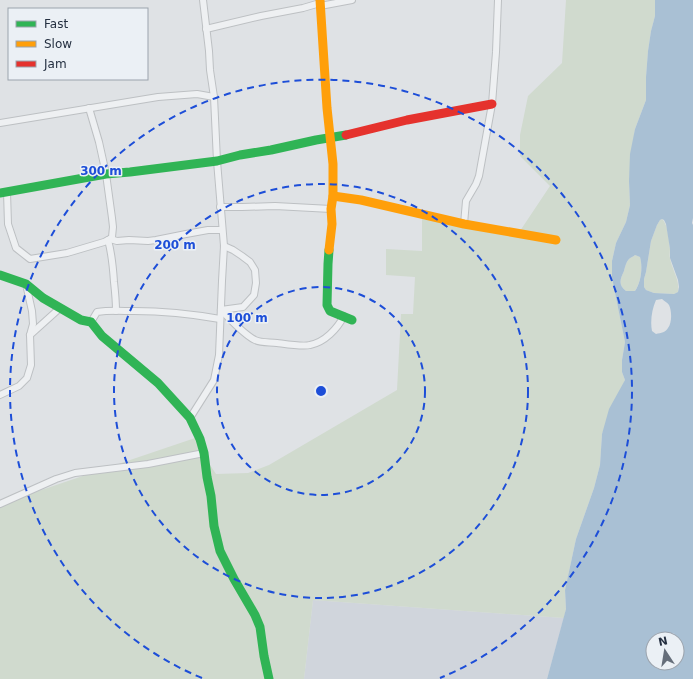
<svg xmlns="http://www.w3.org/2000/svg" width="693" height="679" font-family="'DejaVu Sans',sans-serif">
  <rect width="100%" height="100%" fill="#dfe2e5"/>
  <polygon fill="#d0d5dc" points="313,600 564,618 547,679 304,679"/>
  <g fill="#d0dace">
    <polygon points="566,0 655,0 655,16 651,31 648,51 646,77 646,100 635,129 629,181 630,205 626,222 616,243 612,261 612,278 625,342 622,360 622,372 625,380 602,434 600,465 594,488 576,539 565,590 566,609 564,618 313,600 304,679 0,679 0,504 201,436 208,462 216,474 248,473 269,465 397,390 401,314 413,314 415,277 386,275 386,249 422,251 422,219 518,234 550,186 520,156 520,135 528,96 562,63"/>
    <path d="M662,219C668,224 669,241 670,249C670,252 669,255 670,258C672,270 680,280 678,292L674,294L654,293L646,290L644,287V279L646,272L651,241L657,225L660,220Z"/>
    <path d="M635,255L640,257C643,267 641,282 635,291H626C618,285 620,279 624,271C625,267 626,262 629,259C630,258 634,256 635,255Z"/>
  </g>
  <path fill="#a9c0d4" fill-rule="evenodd" d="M655,0H693V218L692,223L693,225V679H547L566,609L565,590L576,539L594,488L600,465L602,434L609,409L625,380L622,372V360L625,342L612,278V261L616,243L626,222L630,205L629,181L630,154L635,129L646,100V77L648,51L651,31L655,16ZM662,219L664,220L666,224L670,249V258L678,280L679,287L678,292L674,294L654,293L646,290L644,287V279L646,272L651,241L657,225L660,220ZM635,255L640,257C643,267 641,283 635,291H626C618,285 620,279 624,271C625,267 626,262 629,259C630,258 634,256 635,255ZM662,299C664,301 668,303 669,305C672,311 672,323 668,328C666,332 661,333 656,334L652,331C650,321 652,309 656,300ZM653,639H677V663H653Z"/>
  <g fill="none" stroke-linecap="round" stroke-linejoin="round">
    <defs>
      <g id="street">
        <polyline points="320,6 352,0"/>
        <polyline points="206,29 261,16 303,8 320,3"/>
        <polyline points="0,123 158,97 197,94 214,97"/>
        <polyline points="7,192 8,224 16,248 30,259 67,253 104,242 110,239 112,237 113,227 112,218 106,174 99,142 89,108"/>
        <polyline points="220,207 242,207 275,206 331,209"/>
        <polyline points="464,224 466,201 476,184 479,176 492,104 496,52 498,0"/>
        <polyline points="110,239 117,241 129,240 148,241 156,240 186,234 208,230 222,230"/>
        <path d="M108,240C112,254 113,267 114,282C115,291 116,301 116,311"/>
        <path d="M221,310C230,319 243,334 255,340C261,343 270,342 277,343C285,344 303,347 310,345C325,342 337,329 344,316"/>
        <polyline points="221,310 243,307 254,295 256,283 255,270 250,262 242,256 233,250 224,246"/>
        <path d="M91,322L97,312C109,310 122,311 134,311C163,311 192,314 220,319"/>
        <path d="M30,335C40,326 50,317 60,308"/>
        <polyline points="0,395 19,386 27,378 31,365 30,335 33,324 32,311 26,284"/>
        <polyline points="190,418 214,380 219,355 222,281 224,246 217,161 214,97 210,70 209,51 203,0"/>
        <polyline points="0,504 56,479 75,473 148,464 204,453"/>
      </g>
    </defs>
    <use href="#street" stroke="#bdc0c3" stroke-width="8"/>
    <use href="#street" stroke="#eef0f2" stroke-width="6"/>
    <g stroke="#30b455" stroke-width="9">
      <polyline points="0,193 106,174 130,172 217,161 240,155 271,150 316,140 346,135"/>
      <polyline points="329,250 328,264 327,305 330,311 352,320"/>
      <polyline points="0,275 26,284 43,298 81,320 91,322 102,336 158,383 190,418 200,439 204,453 207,477 211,496 214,526 220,551 234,579 255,615 260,627 264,656 269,679"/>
    </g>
    <g stroke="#ff9f0a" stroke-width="9">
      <polyline points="320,0 327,108 333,164 333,196 331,209 332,224 329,250"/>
      <polyline points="333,196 361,200 464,224 556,240"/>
    </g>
    <polyline stroke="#e5322d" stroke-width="9" points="346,135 407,120 492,104"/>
  </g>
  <g fill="none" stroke="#1d4ed8" stroke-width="2" stroke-dasharray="7 5">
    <circle cx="321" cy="391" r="104"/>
    <circle cx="321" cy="391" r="207"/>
    <path d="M202 678A311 311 0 1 1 440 678"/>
  </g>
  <circle cx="321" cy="391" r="6" fill="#1d4ed8" stroke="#ebf0f5" stroke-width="2"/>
  <g font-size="12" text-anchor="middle" font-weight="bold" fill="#1d4ed8" stroke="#ebf0f5" stroke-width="3" stroke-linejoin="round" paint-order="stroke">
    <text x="101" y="175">300 m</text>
    <text x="175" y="249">200 m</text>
    <text x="247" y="322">100 m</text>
  </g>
  <rect x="8" y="8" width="140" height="72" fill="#ebf0f5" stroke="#9ba3ad"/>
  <rect x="16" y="21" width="20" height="6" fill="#30b455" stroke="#9ba3ad"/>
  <text x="44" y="28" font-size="12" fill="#242f40">Fast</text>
  <rect x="16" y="41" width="20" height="6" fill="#ff9f0a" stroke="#9ba3ad"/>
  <text x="44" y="48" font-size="12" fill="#242f40">Slow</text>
  <rect x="16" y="61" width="20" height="6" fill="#e5322d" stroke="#9ba3ad"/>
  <text x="44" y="68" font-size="12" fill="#242f40">Jam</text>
  <g transform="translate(665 651) rotate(348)"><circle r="19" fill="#ebf0f5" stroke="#9ba3ad"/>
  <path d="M0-3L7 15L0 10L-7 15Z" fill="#656e7a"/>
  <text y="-6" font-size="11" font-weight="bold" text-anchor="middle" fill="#242f40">N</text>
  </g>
</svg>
